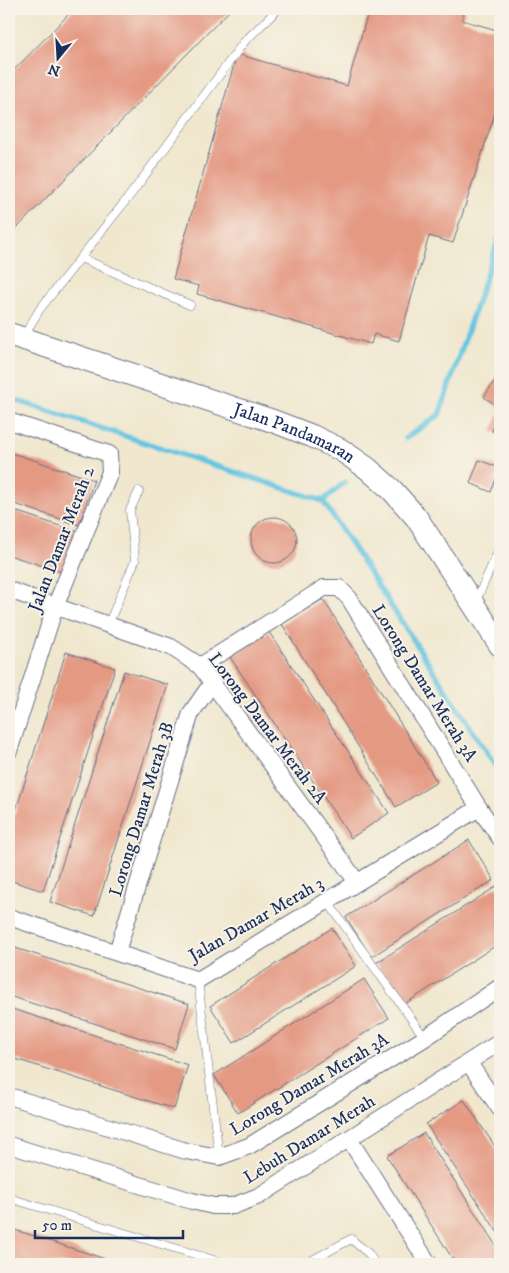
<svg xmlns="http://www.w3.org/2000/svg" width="509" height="1273" font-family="'IM FELL DW Pica',serif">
  <rect width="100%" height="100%" fill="#f7f3e8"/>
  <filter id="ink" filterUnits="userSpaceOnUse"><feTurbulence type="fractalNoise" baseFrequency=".02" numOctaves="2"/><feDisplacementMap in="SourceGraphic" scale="10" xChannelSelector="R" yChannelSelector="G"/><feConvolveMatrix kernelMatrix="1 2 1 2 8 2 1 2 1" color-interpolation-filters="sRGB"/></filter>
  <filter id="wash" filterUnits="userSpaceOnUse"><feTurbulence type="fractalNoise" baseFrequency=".0096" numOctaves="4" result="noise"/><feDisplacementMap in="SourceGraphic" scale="20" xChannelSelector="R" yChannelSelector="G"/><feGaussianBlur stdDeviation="1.12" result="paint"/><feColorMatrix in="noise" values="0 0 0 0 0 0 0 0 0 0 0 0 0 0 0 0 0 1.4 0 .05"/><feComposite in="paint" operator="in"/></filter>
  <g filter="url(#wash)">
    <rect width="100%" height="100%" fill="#f0e7ce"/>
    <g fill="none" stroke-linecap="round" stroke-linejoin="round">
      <g stroke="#64c6e2" stroke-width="5.5">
        <polyline points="9,398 323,501 500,773"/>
        <polyline points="406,438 439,415 500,235"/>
        <polyline points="323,501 345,482"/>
      </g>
    </g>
    <g id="blocks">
      <g fill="#e49983">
        <polygon points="74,9 231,9 15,230 9,224 9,75"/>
        <polygon points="369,9 458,9 465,11 462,20 500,31 500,98 453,243 429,236 399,341 374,334 371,344 197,294 199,286 173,279 237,54 347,86"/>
        <polygon points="497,377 500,379 500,408 484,397"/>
        <polygon points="500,411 500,435 492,431"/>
        <polygon points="9,452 94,480 79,525 9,502"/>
        <polygon points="479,460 500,468 491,492 470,483"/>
        <polygon points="9,509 78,532 65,573 9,555"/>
        <circle cx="274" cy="540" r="23"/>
        <polygon points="323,599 437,782 396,807 282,624"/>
        <polygon points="269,632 389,813 351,838 230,657"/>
        <polygon points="66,652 115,668 43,891 9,880 9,832"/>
        <polygon points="124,671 168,685 94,916 50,902"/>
        <polygon points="469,840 494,880 371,957 346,917"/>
        <polygon points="497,886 500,891 500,943 403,1005 376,963"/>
        <polygon points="332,928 356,966 234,1043 210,1006"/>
        <polygon points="9,946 189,1004 175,1049 9,996"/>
        <polygon points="364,979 389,1018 238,1113 214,1075"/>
        <polygon points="9,1008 188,1065 174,1109 9,1057"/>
        <polygon points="464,1100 500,1154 500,1236 426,1124"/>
        <polygon points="424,1133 500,1252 500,1264 456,1264 387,1156"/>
        <polygon points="9,1228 121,1264 9,1264"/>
      </g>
    </g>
  </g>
  <g filter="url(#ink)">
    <use href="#blocks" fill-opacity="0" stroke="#666f85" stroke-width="1"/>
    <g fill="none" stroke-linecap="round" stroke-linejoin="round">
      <defs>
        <g id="lane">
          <polyline points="9,11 11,9"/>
          <polyline points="81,258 190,305"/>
          <polyline points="23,337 40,309 131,194 244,42 276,11"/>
          <polyline points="476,601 500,547"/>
          <polyline points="108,625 135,561 130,510 139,491"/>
          <polyline points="327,901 425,1038"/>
          <polyline points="198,980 219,1157"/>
          <polyline points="9,1198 227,1264"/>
          <polyline points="305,1264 351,1239 369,1254 375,1264"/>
        </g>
        <g id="street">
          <polyline points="9,421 109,454 110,472 55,607 9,751"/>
          <polyline points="9,590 171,647 200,666 357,882"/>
          <polyline points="200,666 324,588 339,588 349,598 479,808 500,838"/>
          <polyline points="9,917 198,980 479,808"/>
          <polyline points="117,952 191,713 212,683"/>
          <polyline points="469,1063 500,1109"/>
          <polyline points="9,1096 186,1151 219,1157 249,1146 425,1038 500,987"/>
          <polyline points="349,1139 429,1264"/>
          <polyline points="9,1145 192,1201 213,1206 233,1206 259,1196 500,1042"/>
        </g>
        <g id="secondary">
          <path id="s1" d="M9,334L273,421L312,436L341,450L367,468L392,490L416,517L500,645"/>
        </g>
      </defs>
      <use href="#lane" stroke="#666f85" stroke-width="9"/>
      <use href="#street" stroke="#666f85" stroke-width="18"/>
      <use href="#secondary" stroke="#666f85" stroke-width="24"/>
      <use href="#lane" stroke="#fff" stroke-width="8"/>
      <use href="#street" stroke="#fff" stroke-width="16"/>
      <use href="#secondary" stroke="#fff" stroke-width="22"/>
    </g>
  </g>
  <g text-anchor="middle" stroke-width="4" stroke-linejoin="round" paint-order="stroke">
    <g font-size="18" fill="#1b2f5e" stroke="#f7f3e8">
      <text dy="6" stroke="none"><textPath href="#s1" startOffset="302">Jalan Pandamaran</textPath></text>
      <text transform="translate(61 539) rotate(-69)" y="6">Jalan Damar Merah 2</text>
      <text transform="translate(425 683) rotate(58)" y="6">Lorong Damar Merah 3A</text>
      <text transform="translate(268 728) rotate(53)" y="6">Lorong Damar Merah 2A</text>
      <text transform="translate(141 809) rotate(-73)" y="6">Lorong Damar Merah 3B</text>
      <text transform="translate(256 919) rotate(-30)" y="6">Jalan Damar Merah 3</text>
      <text transform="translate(309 1084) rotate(-31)" y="6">Lorong Damar Merah 3A</text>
      <text transform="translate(309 1139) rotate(-32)" y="6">Lebuh Damar Merah</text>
    </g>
  </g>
  <rect width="509" height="1273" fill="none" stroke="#f7f3e8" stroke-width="30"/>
  <g transform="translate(58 58) rotate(198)" stroke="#f7f3e8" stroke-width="4" paint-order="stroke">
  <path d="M0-4L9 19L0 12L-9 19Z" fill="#1b2f5e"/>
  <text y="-8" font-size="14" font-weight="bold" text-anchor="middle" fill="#1b2f5e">N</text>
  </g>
  <path d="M35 1230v8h148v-8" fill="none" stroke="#1b2f5e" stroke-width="2.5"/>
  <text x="42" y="1230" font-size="15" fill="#1b2f5e" stroke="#f7f3e8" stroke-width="4" paint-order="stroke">50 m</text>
</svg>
